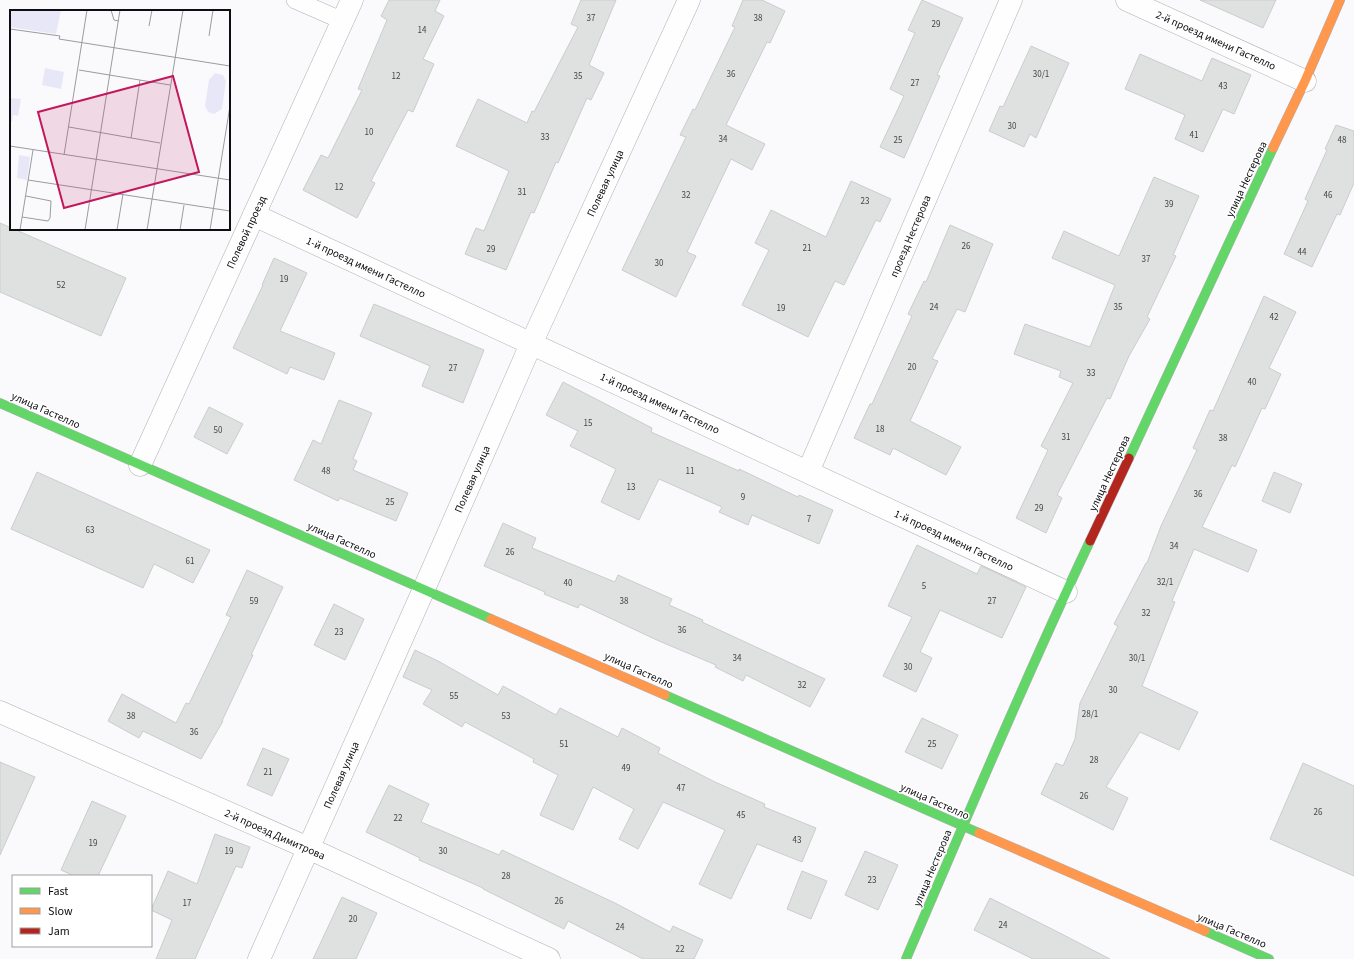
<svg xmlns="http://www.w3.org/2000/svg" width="1354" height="959" font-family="'Source Sans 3',sans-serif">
  <rect width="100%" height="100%" fill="#fafafd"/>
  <g fill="#dfe1e0" stroke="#cbcccc">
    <polygon points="389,0 440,0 435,11 444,16 423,59 434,64 413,112 408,110 371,181 375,183 357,218 303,190 321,155 328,158 362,90 358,89 387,20 381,16"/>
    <polygon points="581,0 616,0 589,65 604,73 591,100 587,98 558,163 556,162 534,213 531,212 506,270 465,254 476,228 484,231 509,171 456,146 478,99 527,123 532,111 534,112 578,27 571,24"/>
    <polygon points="743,0 762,0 785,11 770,43 767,42 726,125 765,144 752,170 731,159 687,252 696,256 676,297 622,270 686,137 680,135 693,109 695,110 735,27 732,26"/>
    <polygon points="922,0 963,18 937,75 940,76 904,158 880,147 904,96 890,89 915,33 908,30"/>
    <polygon points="1200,0 1276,0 1263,28"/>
    <polygon points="1031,46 1069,63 1036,138 1030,134 1024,147 989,131 1000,106 1003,107"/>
    <polygon points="1140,54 1202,81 1212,58 1251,75 1234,114 1223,109 1203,152 1175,139 1185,115 1125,89"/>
    <polygon points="1336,125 1354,131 1354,183 1340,215 1337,214 1312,267 1284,254 1308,201 1305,199 1327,150 1325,149"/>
    <polygon points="1154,177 1199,196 1173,255 1176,256 1147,317 1150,319 1129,356 1110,399 1107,398 1057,495 1062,498 1046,533 1016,518 1048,450 1041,446 1073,383 1059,377 1061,371 1014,354 1025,324 1090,347 1115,285 1052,258 1064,231 1119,256"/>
    <polygon points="851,181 891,199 880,222 876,220 844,285 835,281 808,337 742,305 769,250 755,243 771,210 826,237"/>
    <polygon points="0,223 126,278 101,336 0,292"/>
    <polygon points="950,225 993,244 965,312 957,309 932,359 938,361 910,421 961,447 946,475 893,448 890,455 854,438 870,404 872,404 912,316 908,314 924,281 926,282"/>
    <polygon points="274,258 307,273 280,331 335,353 324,380 290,367 287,374 233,348 263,285 262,285"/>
    <polygon points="1264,296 1296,312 1269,368 1281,374 1265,409 1262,408 1235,467 1232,465 1202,527 1257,550 1248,572 1194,549 1172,601 1175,602 1142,686 1198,712 1179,750 1140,732 1106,787 1128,798 1113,830 1041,794 1056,763 1063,766 1075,739 1080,703 1118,626 1114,624 1146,563 1147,563 1161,526 1197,450 1193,448 1210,410 1213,411"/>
    <polygon points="374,304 484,350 463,403 422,386 430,366 360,336"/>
    <polygon points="563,382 652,428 651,432 739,471 739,469 798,497 799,495 833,510 819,544 752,515 748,525 719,512 722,507 659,479 639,520 601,502 616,469 570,446 578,431 546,415"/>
    <polygon points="339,400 372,413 353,459 357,461 353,470 408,493 396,521 340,498 338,501 294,480 313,440 321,444"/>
    <polygon points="209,407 243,424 227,454 194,437"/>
    <polygon points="37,472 210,550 193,583 154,564 143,588 11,529"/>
    <polygon points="1274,472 1302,484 1290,513 1262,501"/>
    <polygon points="503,523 536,538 532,548 615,582 618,575 672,599 669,605 703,620 702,622 825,679 810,707 746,675 743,681 715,667 716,665 659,641 580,604 578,608 544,594 545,592 484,566"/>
    <polygon points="917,545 977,574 981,566 1026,587 1002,638 940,610 920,652 932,658 916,692 883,676 912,617 888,606"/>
    <polygon points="247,570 283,587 251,655 253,655 222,721 223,721 201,759 143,731 139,738 108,721 122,694 176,723 186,703 189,704 231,617 226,615"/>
    <polygon points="334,604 364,619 345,660 314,645"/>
    <polygon points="415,650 438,661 498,695 503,686 556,715 560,708 618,737 622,728 660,748 658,753 715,782 765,804 764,807 816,828 802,862 757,844 731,899 699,884 725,830 663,802 638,849 619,839 634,809 593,787 573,830 540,815 558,775 533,762 534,759 465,722 462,727 423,704 432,690 403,677"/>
    <polygon points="922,718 958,735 942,769 905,752"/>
    <polygon points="263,748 289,759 272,796 247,785"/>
    <polygon points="0,762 35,777 0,855"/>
    <polygon points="1303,763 1354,786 1354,876 1270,839"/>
    <polygon points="389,785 429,804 421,822 499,855 502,850 615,903 670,932 673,926 703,940 694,959 643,959 568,921 564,929 483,889 483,888 419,860 420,858 366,832"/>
    <polygon points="92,801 126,816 98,876 74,876 61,870"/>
    <polygon points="215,834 250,847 242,868 236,866 195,959 156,959 172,920 151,910 168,871 197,884"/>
    <polygon points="865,851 898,865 878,910 845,895"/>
    <polygon points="802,871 827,881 811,919 787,909"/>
    <polygon points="342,897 377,913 356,959 313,959"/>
    <polygon points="990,898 1052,929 1110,959 1033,959 974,930"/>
  </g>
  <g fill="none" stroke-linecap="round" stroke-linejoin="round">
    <defs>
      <polyline id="lane" points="295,0 343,21"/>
      <g id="street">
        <polyline points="1127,0 1305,81"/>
        <polyline points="254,215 1066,592"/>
        <polyline points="140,465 352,0"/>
        <polyline points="808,472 1011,0"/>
        <polyline points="0,712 308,848 549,959"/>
        <polyline points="259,959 424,589 531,344 689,0"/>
      </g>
      <g id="fast">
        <polyline points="0,403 491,619"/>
        <polyline points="1129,458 1273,148"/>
        <polyline points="665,695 979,833"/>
        <polyline points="1205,931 1269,959"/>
        <path d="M906,959C966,819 1025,679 1090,541"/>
      </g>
      <g id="slow">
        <polyline points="1273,148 1305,81 1340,0"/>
        <polyline points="491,619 665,695"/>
        <polyline points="979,833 1205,931"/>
      </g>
      <polyline id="jam" points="1090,541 1129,458"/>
    </defs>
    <use href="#lane" stroke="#b0b0b3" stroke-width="18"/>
    <use href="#street" stroke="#b0b0b3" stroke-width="23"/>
    <use href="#fast" stroke="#b0b0b3" stroke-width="10"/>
    <use href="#slow" stroke="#b0b0b3" stroke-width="10"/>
    <use href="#jam" stroke="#b0b0b3" stroke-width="10"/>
    <use href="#lane" stroke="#fefeff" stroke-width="17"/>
    <use href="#street" stroke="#fefeff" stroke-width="22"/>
    <use href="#fast" stroke="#63d668" stroke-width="9"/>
    <use href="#slow" stroke="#ff974d" stroke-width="9"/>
    <use href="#jam" stroke="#b3261e" stroke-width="9"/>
  </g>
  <g text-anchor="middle" stroke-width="3" stroke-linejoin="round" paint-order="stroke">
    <g font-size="9" fill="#444548">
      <text x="591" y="21">37</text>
      <text x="758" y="21">38</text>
      <text x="936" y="27">29</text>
      <text x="422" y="33">14</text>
      <text x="731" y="77">36</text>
      <text x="1041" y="77">30/1</text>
      <text x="396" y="79">12</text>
      <text x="578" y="79">35</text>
      <text x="915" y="86">27</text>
      <text x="1223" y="89">43</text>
      <text x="1012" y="129">30</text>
      <text x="369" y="135">10</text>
      <text x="1194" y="138">41</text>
      <text x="545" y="140">33</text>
      <text x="723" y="142">34</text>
      <text x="898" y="143">25</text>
      <text x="1342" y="143">48</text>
      <text x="339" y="190">12</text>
      <text x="522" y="195">31</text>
      <text x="686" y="198">32</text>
      <text x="1328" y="198">46</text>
      <text x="865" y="204">23</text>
      <text x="1169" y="207">39</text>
      <text x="966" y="249">26</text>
      <text x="807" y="251">21</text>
      <text x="491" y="252">29</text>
      <text x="1302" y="255">44</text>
      <text x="1146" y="262">37</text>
      <text x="659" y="266">30</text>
      <text x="284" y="282">19</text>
      <text x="61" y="288">52</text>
      <text x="934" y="310">24</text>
      <text x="1118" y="310">35</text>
      <text x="781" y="311">19</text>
      <text x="1274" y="320">42</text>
      <text x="912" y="370">20</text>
      <text x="453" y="371">27</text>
      <text x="1091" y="376">33</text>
      <text x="1252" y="385">40</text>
      <text x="588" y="426">15</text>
      <text x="880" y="432">18</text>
      <text x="218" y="433">50</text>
      <text x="1066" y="440">31</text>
      <text x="1223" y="441">38</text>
      <text x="326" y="474">48</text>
      <text x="690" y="474">11</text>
      <text x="631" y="490">13</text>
      <text x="1198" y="497">36</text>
      <text x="743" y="500">9</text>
      <text x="390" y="505">25</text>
      <text x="1039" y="511">29</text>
      <text x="809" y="522">7</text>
      <text x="90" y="533">63</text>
      <text x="1174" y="549">34</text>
      <text x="510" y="555">26</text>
      <text x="190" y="564">61</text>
      <text x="1165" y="585">32/1</text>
      <text x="568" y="586">40</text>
      <text x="924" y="589">5</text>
      <text x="254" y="604">59</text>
      <text x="624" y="604">38</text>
      <text x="992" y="604">27</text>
      <text x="1146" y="616">32</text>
      <text x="682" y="633">36</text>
      <text x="339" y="635">23</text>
      <text x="737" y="661">34</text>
      <text x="1137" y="661">30/1</text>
      <text x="908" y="670">30</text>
      <text x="802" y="688">32</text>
      <text x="1113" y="693">30</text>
      <text x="454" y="699">55</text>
      <text x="1090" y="717">28/1</text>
      <text x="131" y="719">38</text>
      <text x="506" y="719">53</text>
      <text x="194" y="735">36</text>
      <text x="564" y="747">51</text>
      <text x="932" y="747">25</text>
      <text x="1094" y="763">28</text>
      <text x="626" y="771">49</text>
      <text x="268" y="775">21</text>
      <text x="681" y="791">47</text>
      <text x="1084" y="799">26</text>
      <text x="1318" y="815">26</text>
      <text x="741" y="818">45</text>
      <text x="398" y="821">22</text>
      <text x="797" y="843">43</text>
      <text x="93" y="846">19</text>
      <text x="229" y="854">19</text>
      <text x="443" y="854">30</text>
      <text x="506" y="879">28</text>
      <text x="872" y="883">23</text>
      <text x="559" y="904">26</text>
      <text x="187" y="906">17</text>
      <text x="353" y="922">20</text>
      <text x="1003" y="928">24</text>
      <text x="620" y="930">24</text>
      <text x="680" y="952">22</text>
    </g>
    <g font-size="11" fill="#0e0e12" stroke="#fff">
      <text transform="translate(1216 40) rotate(24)" y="4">2-й проезд имени Гастелло</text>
      <text transform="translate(1246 179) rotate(-65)" y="4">улица Нестерова</text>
      <text transform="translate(605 183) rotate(-65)" y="4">Полевая улица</text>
      <text transform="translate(246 232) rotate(-65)" y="4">Полевой проезд</text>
      <text transform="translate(910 236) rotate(-67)" y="4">проезд Нестерова</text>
      <text transform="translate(366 267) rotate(25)" y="4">1-й проезд имени Гастелло</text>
      <text transform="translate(660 403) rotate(25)" y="4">1-й проезд имени Гастелло</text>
      <text transform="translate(46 410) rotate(24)" y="4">улица Гастелло</text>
      <text transform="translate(1109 473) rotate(-65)" y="4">улица Нестерова</text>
      <text transform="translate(472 479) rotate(-66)" y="4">Полевая улица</text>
      <text transform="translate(342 540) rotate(24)" y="4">улица Гастелло</text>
      <text transform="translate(954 540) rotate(25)" y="4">1-й проезд имени Гастелло</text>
      <text transform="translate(639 670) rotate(24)" y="4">улица Гастелло</text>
      <text transform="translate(341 775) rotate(-66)" y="4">Полевая улица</text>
      <text transform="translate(935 801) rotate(24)" y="4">улица Гастелло</text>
      <text transform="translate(275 834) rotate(24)" y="4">2-й проезд Димитрова</text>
      <text transform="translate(932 868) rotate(-67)" y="4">улица Нестерова</text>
      <text transform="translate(1232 930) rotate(23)" y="4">улица Гастелло</text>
    </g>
  </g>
  <g transform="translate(10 10)">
    <rect width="220" height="220" fill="#fafafd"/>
    <path d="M0,0H51L46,24L0,17ZM35,58L54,62L51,79L32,75ZM205,63L213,65L216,71L212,99L204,104L198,102L195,96L199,70ZM0,88L11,89L8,106L3,105L2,112L0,111ZM9,145L20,147L17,170L7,168Z" fill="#e7e7f8"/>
    <path fill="none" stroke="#9c9c9f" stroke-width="1" d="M101,0L104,10L109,11M139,16L142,0M0,19L50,26L49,29L220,56M199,26L203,0M69,60L160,75M59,117L150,133M121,128L130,70M0,136L220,170M54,145L77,0M18,170L220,201M12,207L38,211L40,208L41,191L16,186M10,220L23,140M75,220L110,0M107,220L113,184M137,220L173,0M170,220L174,195M200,220L220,96"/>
    <path fill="#c2185b" fill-opacity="0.15" stroke="#c2185b" stroke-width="2" d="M163,66L189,162L54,198L28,102Z"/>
    <rect width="220" height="220" fill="none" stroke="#0e0e12" stroke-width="2"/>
  </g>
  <rect x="12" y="875" width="140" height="72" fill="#ffffff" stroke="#9f9fa0"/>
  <rect x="20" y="888" width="20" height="6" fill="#63d668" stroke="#9f9fa0"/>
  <text x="48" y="895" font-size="12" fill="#0e0e12">Fast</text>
  <rect x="20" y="908" width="20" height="6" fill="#ff974d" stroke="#9f9fa0"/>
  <text x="48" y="915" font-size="12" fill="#0e0e12">Slow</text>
  <rect x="20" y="928" width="20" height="6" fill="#b3261e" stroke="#9f9fa0"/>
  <text x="48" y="935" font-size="12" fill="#0e0e12">Jam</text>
</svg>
